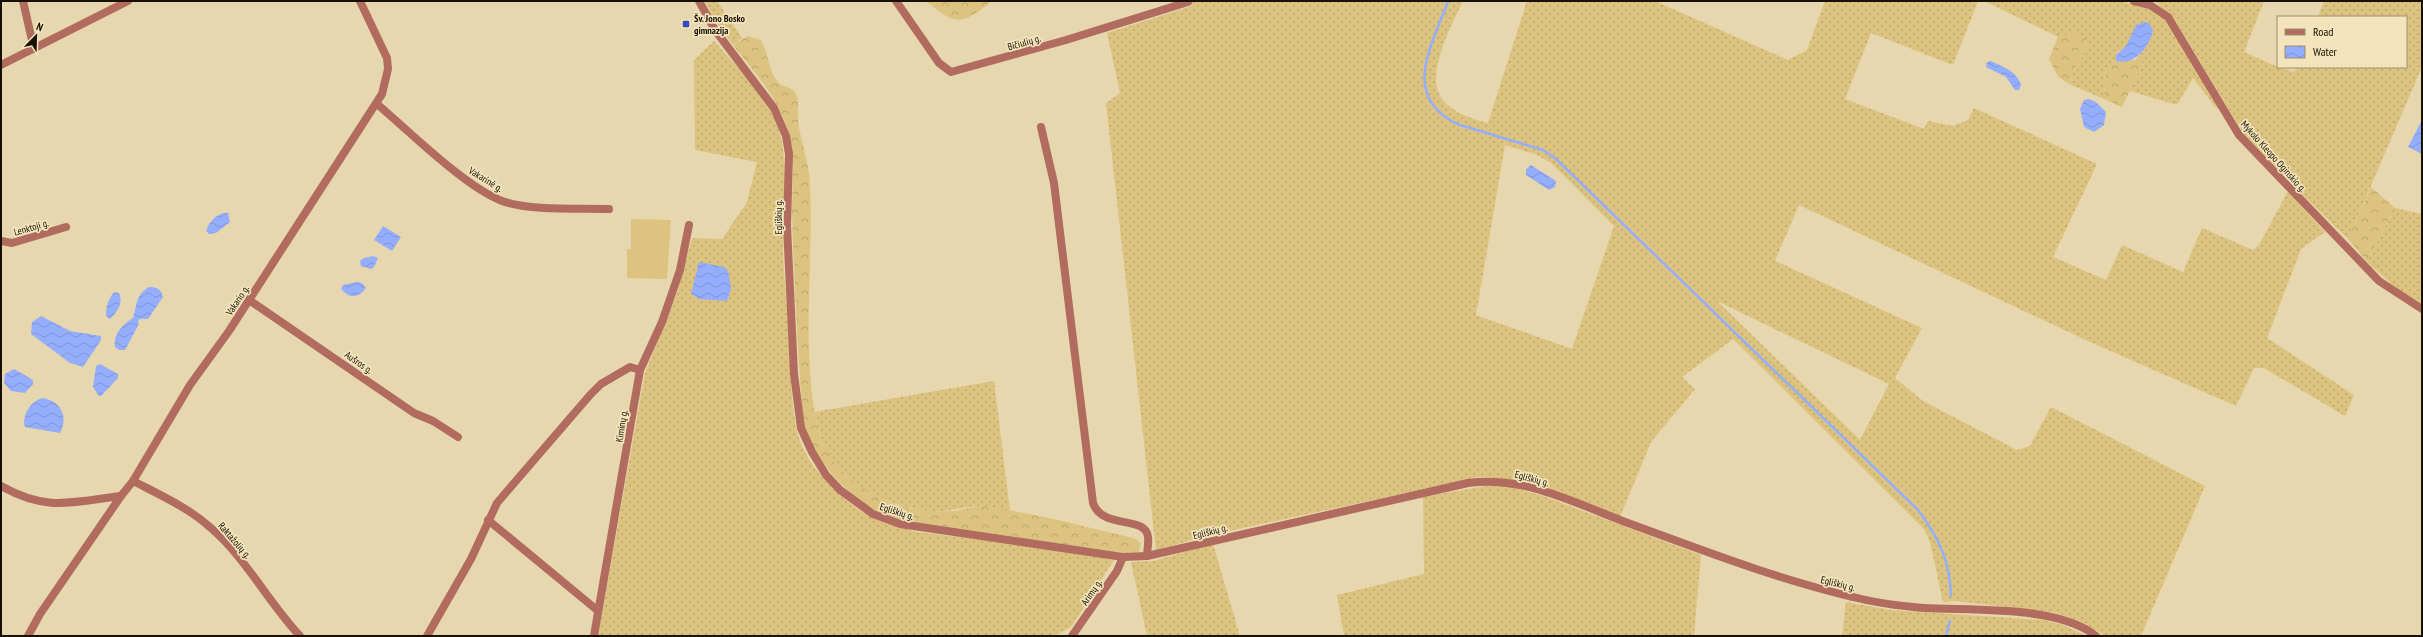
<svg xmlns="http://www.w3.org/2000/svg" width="2423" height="637" font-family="'PT Sans Narrow',sans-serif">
  <defs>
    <pattern id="grass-dots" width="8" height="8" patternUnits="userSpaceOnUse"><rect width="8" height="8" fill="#dcc380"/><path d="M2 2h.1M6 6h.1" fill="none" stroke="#bca66d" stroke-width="1.8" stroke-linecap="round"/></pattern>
    <pattern id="forest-crowns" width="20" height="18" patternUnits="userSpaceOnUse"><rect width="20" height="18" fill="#dcc380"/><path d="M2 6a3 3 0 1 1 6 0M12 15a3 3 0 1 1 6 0" fill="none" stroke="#bca66d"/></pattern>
    <pattern id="water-waves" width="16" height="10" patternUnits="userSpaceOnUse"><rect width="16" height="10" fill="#94aefd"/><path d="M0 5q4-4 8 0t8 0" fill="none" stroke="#7f95d7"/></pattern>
  </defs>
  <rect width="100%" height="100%" fill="#e7d7ae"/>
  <g fill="url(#grass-dots)" fill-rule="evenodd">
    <polygon points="705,1 717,1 742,38 733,45 713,18"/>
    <path d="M1191,1H1463C1452,24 1424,75 1442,99C1453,113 1472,119 1488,123L1527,1H1655L1788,60L1807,50L1825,1H1978L1953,65L1871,33L1845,99L1924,129L1928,121L1953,126L1968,120L1974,108L2097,164L2053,257L2106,280L2122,245L2183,272L2202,228L2253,250L2259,245L2288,191L2325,232L2301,249L2267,338L2354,395L2345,416L2264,368H2254L2236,406L2090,342L1799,205L1775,261L1922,328L1895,378L1923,401L2017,450L2030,446L2051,407L2205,486L2141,636H2105L2082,622L2057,613L1955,601L1943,602L1930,542L1924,529L1733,339L1682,377L1695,389L1651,442L1620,517C1574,500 1529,477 1479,477L1211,535L1156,550L1106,103L1120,93L1107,33L1192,6ZM1505,145L1537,155L1551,163L1614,226L1572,349L1476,315ZM1717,301L1889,384L1860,440Z"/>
    <polygon points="1984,1 2119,1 2146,7 2161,14 2219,106 2217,109 2193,78 2177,105 2130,91 2143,64 2138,57 2152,35 2150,24 2145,22 2126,46 2117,53 2116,61 2106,68 2104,99 2069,84 2077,64 2089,49 2086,41 2074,31 2058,37"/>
    <polygon points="2155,1 2264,1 2244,52 2278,67 2294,72 2297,67 2406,67 2406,17 2318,17 2324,1 2422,1 2422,67 2348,239 2259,152 2245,136 2176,22"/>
    <path d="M714,41C736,66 772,100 780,133C788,165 783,201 783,233C782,267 787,302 789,336C791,368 790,410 800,441C812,473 846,505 877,520C890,526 904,528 917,532L1070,551L1114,560L1071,627L1054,636H598L645,373L677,293L692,238L722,239L747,202L757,162L695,150L694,60Z"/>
    <polygon points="2395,208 2422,214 2422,306 2396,288 2367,262"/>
    <path d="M994,381L1010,511C996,509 981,505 967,507C954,510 942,512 928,511C889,507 844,485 826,450C820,439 818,424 814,412Z"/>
    <polygon points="1491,485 1507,486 1543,496 1701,555 1694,636 1344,636 1337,595 1424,574 1423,497"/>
    <polygon points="1213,544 1240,636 1147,636 1131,562 1153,561"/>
    <polygon points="1846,602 1891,610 2043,620 2063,625 2087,636 1842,636"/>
  </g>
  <g fill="url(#forest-crowns)">
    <path d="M926,1H992C961,26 956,26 926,1Z"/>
    <polygon points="2074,31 2087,41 2089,49 2077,64 2069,84 2058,77 2049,59 2058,37"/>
    <path d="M748,36L761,40C768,52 768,70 778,82C783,88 792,86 796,94C800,103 797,118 799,128C803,147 809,165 810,185C813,251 805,317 811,383C813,405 816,430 826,450C840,476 870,495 897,505C915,511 936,512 954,511C964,510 973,506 984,507C1034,512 1084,527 1134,538L1141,543L1139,552L1127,553L917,524C905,521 891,518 879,512C844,494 814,459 803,421C798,352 794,282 792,212C792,185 796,157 788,131C779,98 753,71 733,45Z"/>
    <polygon points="2138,57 2143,64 2122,107 2104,99 2106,68 2116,61 2135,60"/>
    <polygon points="2371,187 2395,208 2367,262 2348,239"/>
  </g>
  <polygon fill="#dcc380" points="631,219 671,220 667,279 627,278 627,249 631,249"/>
  <g fill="url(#water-waves)">
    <path d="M2145,22L2150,24L2153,31C2149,47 2135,66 2116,61V55L2126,46L2136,25Z"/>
    <path d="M1991,61C2003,67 2017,71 2021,85L2019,90H2015L2006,77L1986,67L1987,62Z"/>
    <polygon points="2089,99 2096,102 2106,112 2104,125 2094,132 2084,127 2080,109 2084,100"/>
    <polygon points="2422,120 2422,154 2408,147"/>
    <polygon points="1531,165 1556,181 1555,187 1549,190 1526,175 1526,169"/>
    <path d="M224,213H228L230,222L216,233L209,234L206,231C209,222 215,215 224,213Z"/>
    <polygon points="383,226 401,237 392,251 374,240"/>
    <polygon points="373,256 378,258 374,267 371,269 361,266 360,261 364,258"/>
    <polygon points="699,262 724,267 728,271 731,289 727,301 699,299 691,294"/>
    <path d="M357,282L362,283L366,288C359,298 349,299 341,289L343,285Z"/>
    <path d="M149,287C157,287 161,289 163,297L148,319H140L138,321L139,324L125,350H119L115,347C113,334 123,324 133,318C137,306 135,295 149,287Z"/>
    <path d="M114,292L119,293C124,303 117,312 110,319L106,316C106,306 108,300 114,292Z"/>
    <polygon points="41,316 70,331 101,336 101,340 83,367 70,363 31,334 32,322"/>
    <polygon points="100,364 118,374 118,378 101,396 99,396 93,387 96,366"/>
    <polygon points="14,369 33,380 33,384 25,393 11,391 4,383 5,374"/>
    <path d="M42,398C60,400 69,416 60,433L25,427C21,416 31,401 42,398Z"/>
  </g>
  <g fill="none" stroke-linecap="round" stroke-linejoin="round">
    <g stroke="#94aefd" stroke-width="2.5">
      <path d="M1448,1C1432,46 1400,96 1457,124L1543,150L1556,159L1918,510C1939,538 1950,561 1951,596"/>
      <polyline points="1946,636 1950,621"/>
    </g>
    <g stroke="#b26b5f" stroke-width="8">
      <polyline points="23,1 34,49"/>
      <path d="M699,1L715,30L774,108L786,136L789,154L787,226L794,374L801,428L812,452L826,475L840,490L873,514L900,524L1123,557L1147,556L1468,483C1524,475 1577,504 1628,523C1702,550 1776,579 1853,597C1876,603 1900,606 1924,608C1972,611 2058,605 2096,636"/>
      <polyline points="896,1 939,63 951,72 1066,40 1188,2"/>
      <polyline points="2134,1 2150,5 2168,17 2239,135 2379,281 2422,309"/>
      <polyline points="1,65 128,1"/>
      <path d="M377,104C409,131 465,187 502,201C530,211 578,208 609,209"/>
      <path d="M1041,127L1054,183L1093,503C1102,530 1146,515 1148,537C1149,543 1147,550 1147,556"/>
      <polyline points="1,241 12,243 66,227"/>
      <polyline points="249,300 414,413 433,421 458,437"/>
      <path d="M133,481C160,495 189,508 211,528C246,558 268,602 300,636"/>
      <path d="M1,486C47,512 72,502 121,496L133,481L190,385L229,331L382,94L388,69L387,58L360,1"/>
      <polyline points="488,520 597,610"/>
      <polyline points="28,636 40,614 121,496"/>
      <polyline points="427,636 471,559 497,503 590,395 601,384 630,367 640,370"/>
      <polyline points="594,636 640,370 662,322 680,270 689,225"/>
      <polyline points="1072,636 1117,571 1123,557"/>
    </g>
  </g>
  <rect fill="#354bbd" stroke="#f4e4bb" stroke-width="1.5" x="682" y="20" width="8" height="8" rx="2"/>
  <g text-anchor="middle" stroke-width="3.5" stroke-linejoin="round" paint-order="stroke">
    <g font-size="10" font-weight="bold" fill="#171104" stroke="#f4e4bb" text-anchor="start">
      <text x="694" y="22">Šv. Jono Bosko<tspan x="694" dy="12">gimnazija</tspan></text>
    </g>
    <g font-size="10" fill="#171104" stroke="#f4e4bb">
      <text transform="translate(1024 42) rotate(-16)" y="4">Bičiulių g.</text>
      <text transform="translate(2274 156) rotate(48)" y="4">Mykolo Kleopo Oginskio g.</text>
      <text transform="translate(486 179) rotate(32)" y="4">Vakarinė g.</text>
      <text transform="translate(778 217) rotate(-90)" y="4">Egliškių g.</text>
      <text transform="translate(31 227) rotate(-16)" y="4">Lenktoji g.</text>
      <text transform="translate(237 300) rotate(-57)" y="4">Vakario g.</text>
      <text transform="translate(359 362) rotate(35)" y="4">Aušros g.</text>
      <text transform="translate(621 426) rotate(-81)" y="4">Kiminų g.</text>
      <text transform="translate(1532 478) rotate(15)" y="4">Egliškių g.</text>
      <text transform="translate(897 511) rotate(18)" y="4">Egliškių g.</text>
      <text transform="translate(1210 531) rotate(-14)" y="4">Egliškių g.</text>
      <text transform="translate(235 540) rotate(49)" y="4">Raktažolių g.</text>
      <text transform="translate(1838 583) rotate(14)" y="4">Egliškių g.</text>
      <text transform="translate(1091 592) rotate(-56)" y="4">Arimų g.</text>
    </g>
  </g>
  <rect width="2423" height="637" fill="none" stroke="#171104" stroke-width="4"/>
  <rect x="2277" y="16" width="130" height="52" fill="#f4e4bb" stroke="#9c9072"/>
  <rect x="2285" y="29" width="20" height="6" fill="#b26b5f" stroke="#9c9072"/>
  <text x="2313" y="36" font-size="12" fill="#171104">Road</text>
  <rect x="2285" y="46" width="20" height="12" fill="url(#water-waves)" stroke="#9c9072"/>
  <text x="2313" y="56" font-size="12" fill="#171104">Water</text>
  <g transform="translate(36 36) rotate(23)" stroke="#f4e4bb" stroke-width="3" paint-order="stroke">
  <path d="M0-3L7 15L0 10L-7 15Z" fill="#171104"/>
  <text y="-6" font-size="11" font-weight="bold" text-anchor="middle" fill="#171104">N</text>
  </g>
</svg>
